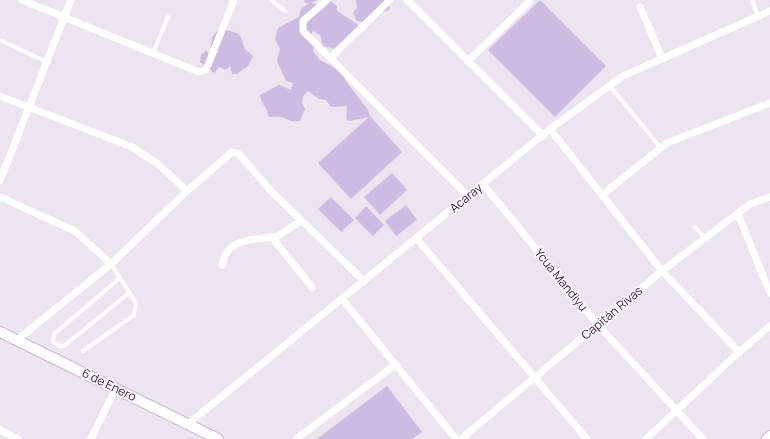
<svg xmlns="http://www.w3.org/2000/svg" width="770" height="439" font-family="Manrope,sans-serif">
  <rect width="100%" height="100%" fill="#ece4ef"/>
  <g fill="#cdbbe3">
    <path d="M304,0H318L311,3L320,5L329,0L337,6V11L357,24L359,30L347,41L340,43L335,49L323,46L320,35L313,31L310,37L315,43L313,51L320,60L345,73V80L368,110L370,116L402,152L351,199L318,163L369,117L350,121L346,119L347,106L331,107L326,100L319,99L308,91L303,96L302,103L305,109L300,121C290,123 288,118 280,117C275,116 273,118 268,116C268,107 261,105 260,95L279,85L291,90L293,83L286,81L277,61L280,49L275,39L278,28L299,17L301,9L309,3H305Z"/>
    <polygon points="356,0 388,0 390,8 388,11 373,12 364,23 356,20 353,13 357,8"/>
    <polygon points="540,0 606,66 555,117 488,50"/>
    <path d="M222,29C244,35 238,31 245,49L253,56L248,66L237,74H232L230,65L226,70L219,67L214,73L200,62L201,55L206,51L213,56L219,51L211,46L212,37L218,30Z"/>
    <polygon points="392,173 407,190 380,215 364,197"/>
    <polygon points="331,197 354,220 341,232 318,209"/>
    <polygon points="406,205 417,220 396,236 385,221"/>
    <polygon points="366,206 384,225 373,236 355,218"/>
    <polygon points="387,386 422,432 412,439 317,439"/>
  </g>
  <g fill="none" stroke-linecap="round" stroke-linejoin="round">
    <defs>
      <g id="secondary">
        <polyline points="0,332 218,439"/>
        <polyline points="767,439 770,436"/>
      </g>
    </defs>
    <use href="#secondary" stroke="#ccb6d1" stroke-width="12"/>
    <g stroke="#fff" stroke-width="4">
      <polyline points="271,0 285,11"/>
      <polyline points="752,0 758,16"/>
      <polyline points="0,40 47,62"/>
      <polyline points="153,53 168,17"/>
      <polyline points="610,86 660,147"/>
      <polyline points="695,227 705,238"/>
      <polyline points="120,278 54,334 53,342 60,346 64,346 129,293"/>
      <polyline points="83,351 134,315 136,303 111,264"/>
    </g>
    <g stroke="#fff" stroke-width="7">
      <polyline points="22,0 199,72 206,70 234,0"/>
      <polyline points="327,0 303,21 303,31 468,196"/>
      <polyline points="407,0 543,136"/>
      <polyline points="640,7 662,58"/>
      <polyline points="330,58 390,0"/>
      <polyline points="468,61 529,2"/>
      <polyline points="0,96 132,147 158,164 187,191"/>
      <polyline points="550,129 662,271 739,352"/>
      <polyline points="0,181 71,0"/>
      <polyline points="483,184 598,325 703,439"/>
      <polyline points="602,195 667,143 770,103"/>
      <polyline points="0,197 75,231 111,264"/>
      <polyline points="738,214 770,293"/>
      <polyline points="301,221 273,239 312,287"/>
      <polyline points="416,238 587,439"/>
      <path d="M222,265C227,238 251,240 274,237"/>
      <polyline points="342,299 456,439"/>
      <polyline points="17,340 111,264 187,191 232,152 239,154 272,192 364,281"/>
      <polyline points="188,424 550,129 623,76 770,11"/>
      <polyline points="0,430 18,439"/>
      <polyline points="91,439 116,388"/>
      <polyline points="296,439 395,365"/>
      <polyline points="461,439 662,271 750,204 770,197"/>
      <polyline points="646,439 739,352 770,326"/>
    </g>
    <use href="#secondary" stroke="#fff" stroke-width="10"/>
  </g>
  <g text-anchor="middle" stroke-width="4" stroke-linejoin="round" paint-order="stroke">
    <g font-size="12" fill="#412144" stroke="#f9f6fb">
      <text transform="translate(466 198) rotate(-39)" y="4">Acaray</text>
      <text transform="translate(561 280) rotate(51)" y="4">Ycua Mandiyu</text>
      <text transform="translate(612 313) rotate(-40)" y="4">Capitán Rivas</text>
      <text transform="translate(109 385) rotate(26)" y="4">6 de Enero</text>
    </g>
  </g>
</svg>
